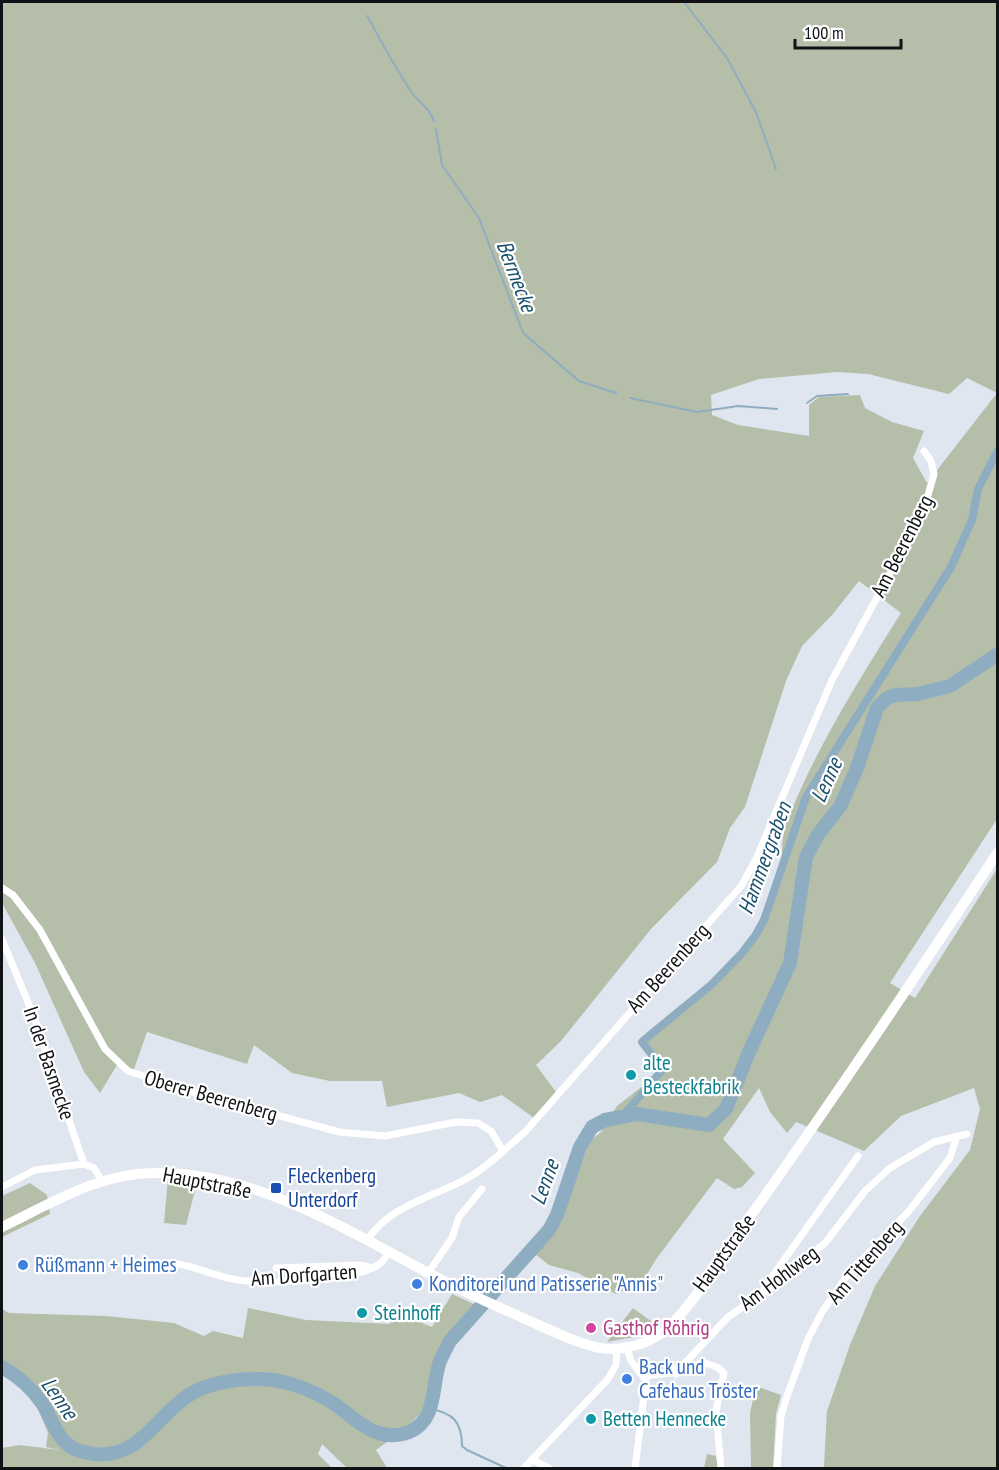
<svg xmlns="http://www.w3.org/2000/svg" width="999" height="1470" font-family="'PT Sans Narrow',sans-serif">
  <rect width="100%" height="100%" fill="#dfe6ef"/>
  <g fill="#b5bea8" fill-rule="evenodd">
    <path d="M2,2H997V819L890,983L915,998L997,869V1468H825L824,1466L827,1411L850,1345L875,1286L920,1216L970,1150L980,1109L974,1088L901,1116L864,1151L796,1122L787,1133L770,1112L759,1088L723,1139L755,1173L742,1187L734,1189L717,1178L657,1258L642,1282L616,1294L578,1273L549,1265L535,1254L565,1208L590,1141L601,1132L617,1106L662,1071V1064L642,1042C676,1002 725,981 754,936C767,917 775,891 780,869C783,854 781,838 786,824C815,749 859,680 901,613L859,581L832,615L802,646L786,681L745,807L730,828L717,862L651,929L561,1041L536,1065L556,1092L534,1118L502,1095L480,1102L459,1093L387,1107L382,1081H330L292,1073L254,1045L247,1064L147,1032L133,1072L117,1065L100,1093L84,1072L35,963L2,903ZM837,372L868,374L949,394L967,378L997,393L927,483L913,458L924,431L892,422L865,408L860,395L819,397L809,405V436L738,425L712,415L711,395L759,379Z"/>
    <polygon points="168,1179 197,1183 186,1225 164,1223"/>
    <polygon points="30,1183 47,1195 50,1214 2,1237 2,1196"/>
    <polygon points="452,1294 476,1305 448,1337 436,1361 425,1409 405,1429 376,1450 387,1468 347,1468 322,1444 318,1454 332,1468 2,1468 2,1448 19,1445 60,1450 46,1447 48,1433 24,1376 2,1362 2,1309 9,1313 106,1316 174,1323 204,1336 213,1331 243,1338 248,1308 306,1320 389,1324 401,1315 432,1327"/>
    <polygon points="633,1308 659,1327 634,1337 607,1342"/>
    <polygon points="756,1386 781,1395 776,1414 773,1468 751,1468 750,1413"/>
    <polygon points="707,1454 716,1456 718,1468 704,1468"/>
  </g>
  <g fill="none" stroke-linecap="round" stroke-linejoin="round">
    <g stroke="#8fadc1" stroke-width="2">
      <polyline points="684,2 727,58 756,112 776,169"/>
      <path d="M367,16C382,42 395,68 412,93C419,103 431,109 434,122"/>
      <polyline points="436,129 442,165 479,218 523,333 579,381 616,393"/>
      <polyline points="630,398 697,412 738,406 777,409"/>
      <polyline points="807,403 817,396 848,394"/>
      <path d="M431,1409C453,1413 462,1422 462,1446L467,1450L506,1468"/>
    </g>
    <polyline stroke="#8fadc1" stroke-width="8" points="622,1117 663,1069 642,1042 644,1040 711,985 742,953 755,936 764,920 806,797 951,567 972,520 978,489 998,450"/>
    <path stroke="#8fadc1" stroke-width="14" d="M2,1367C18,1376 31,1387 42,1403C54,1421 56,1443 80,1451C134,1467 149,1424 186,1397C204,1384 233,1379 255,1379C283,1378 313,1390 336,1405C358,1421 378,1444 409,1432C438,1420 431,1386 440,1361C443,1354 447,1347 450,1341L549,1230L557,1215L580,1147L592,1127L605,1120L637,1114L709,1125L726,1109L749,1052L790,963L806,857L817,836L841,805L857,768L877,708L887,698L895,695L918,694L950,686L998,654"/>
    <g stroke="#fff" stroke-width="7">
      <polyline points="2,888 13,895 40,930 105,1049 128,1071 195,1093 339,1132 385,1136 456,1122 478,1123 491,1131 503,1151"/>
      <polyline points="2,939 34,1017 84,1164"/>
      <polyline points="2,1187 35,1170 84,1164 94,1168 102,1181"/>
      <path d="M368,1239C391,1205 431,1198 466,1179C488,1167 506,1148 525,1132L742,885L756,859L832,680L923,513L934,474L931,461L924,451"/>
      <path d="M165,1263C190,1263 213,1276 237,1280C267,1284 353,1282 378,1265C383,1262 386,1257 390,1251"/>
      <polyline points="276,1268 360,1265 373,1268"/>
      <polyline points="428,1273 452,1238 459,1217 482,1189"/>
      <polyline points="764,1288 858,1156"/>
      <polyline points="627,1347 631,1361 646,1380 635,1468"/>
      <polyline points="676,1374 702,1362 717,1367 724,1373 716,1411 721,1468"/>
      <polyline points="644,1376 670,1373 685,1363 728,1317 782,1280 826,1242 865,1191 890,1168 934,1142 967,1134"/>
      <polyline points="533,1460 549,1468"/>
      <polyline points="524,1468 608,1379 616,1365 617,1349"/>
      <polyline points="777,1468 781,1416 787,1396 808,1339 822,1312 846,1277 909,1211 950,1158 957,1136"/>
    </g>
    <path stroke="#fff" stroke-width="10" d="M2,1227C50,1204 99,1173 154,1173C254,1171 347,1230 432,1275C461,1290 491,1304 521,1317C546,1328 573,1342 600,1348C618,1351 640,1346 656,1337C684,1320 718,1262 737,1235C827,1109 913,981 998,852"/>
  </g>
  <g fill="#0f9aa8" stroke="#fff" stroke-width="2">
    <circle cx="631" cy="1075" r="6"/>
    <circle cx="362" cy="1313" r="6"/>
    <circle cx="591" cy="1419" r="6"/>
  </g>
  <rect fill="#1a4fb4" stroke="#fff" stroke-width="2" x="270" y="1182" width="12" height="12" rx="3"/>
  <g fill="#3f7fe0" stroke="#fff" stroke-width="2">
    <circle cx="23" cy="1265" r="6"/>
    <circle cx="417" cy="1284" r="6"/>
    <circle cx="627" cy="1379" r="6"/>
  </g>
  <circle fill="#d1479c" stroke="#fff" stroke-width="2" cx="591" cy="1328" r="6"/>
  <g text-anchor="middle" stroke-width="4.5" stroke-linejoin="round" paint-order="stroke">
    <g font-size="21" fill="#101215" stroke="#fff">
      <text transform="translate(902 546) rotate(-63)" y="7">Am Beerenberg</text>
      <text transform="translate(668 968) rotate(-48)" y="7">Am Beerenberg</text>
      <text transform="translate(49 1063) rotate(71)" y="7">In der Basmecke</text>
      <text transform="translate(211 1096) rotate(16)" y="7">Oberer Beerenberg</text>
      <text transform="translate(207 1183) rotate(11)" y="7">Hauptstraße</text>
      <text transform="translate(724 1253) rotate(-54)" y="7">Hauptstraße</text>
      <text transform="translate(865 1262) rotate(-49)" y="7">Am Tittenberg</text>
      <text transform="translate(304 1275) rotate(-4)" y="7">Am Dorfgarten</text>
      <text transform="translate(779 1278) rotate(-37)" y="7">Am Hohlweg</text>
    </g>
    <g font-size="21" fill="#0d838f" stroke="#fff" text-anchor="start">
      <text x="643" y="1070">alte<tspan x="643" dy="24">Besteckfabrik</tspan></text>
      <text x="374" y="1320">Steinhoff</text>
      <text x="603" y="1426">Betten Hennecke</text>
    </g>
    <g font-size="21" fill="#164399" stroke="#fff" text-anchor="start">
      <text x="288" y="1183">Fleckenberg<tspan x="288" dy="24">Unterdorf</tspan></text>
    </g>
    <g font-size="21" fill="#366cbe" stroke="#fff" text-anchor="start">
      <text x="35" y="1272">Rüßmann + Heimes</text>
      <text x="429" y="1291">Konditorei und Patisserie "Annis"</text>
      <text x="639" y="1374">Back und<tspan x="639" dy="24">Cafehaus Tröster</tspan></text>
    </g>
    <g font-size="21" fill="#b23c85" stroke="#fff" text-anchor="start">
      <text x="603" y="1335">Gasthof Röhrig</text>
    </g>
    <g font-size="22" font-style="italic" fill="#1a506d" stroke="#fff">
      <text transform="translate(517 276) rotate(69)" y="8">Bermecke</text>
      <text transform="translate(826 780) rotate(-66)" y="8">Lenne</text>
      <text transform="translate(764 858) rotate(-70)" y="8">Hammergraben</text>
      <text transform="translate(544 1182) rotate(-70)" y="8">Lenne</text>
      <text transform="translate(60 1398) rotate(55)" y="8">Lenne</text>
    </g>
  </g>
  <rect width="999" height="1470" fill="none" stroke="#101215" stroke-width="6"/>
  <path d="M795 39v9h106v-9" fill="none" stroke="#101215" stroke-width="3"/>
  <text x="804" y="39" font-size="18" fill="#101215" stroke="#ffffff" stroke-width="4.5" paint-order="stroke">100 m</text>
</svg>
